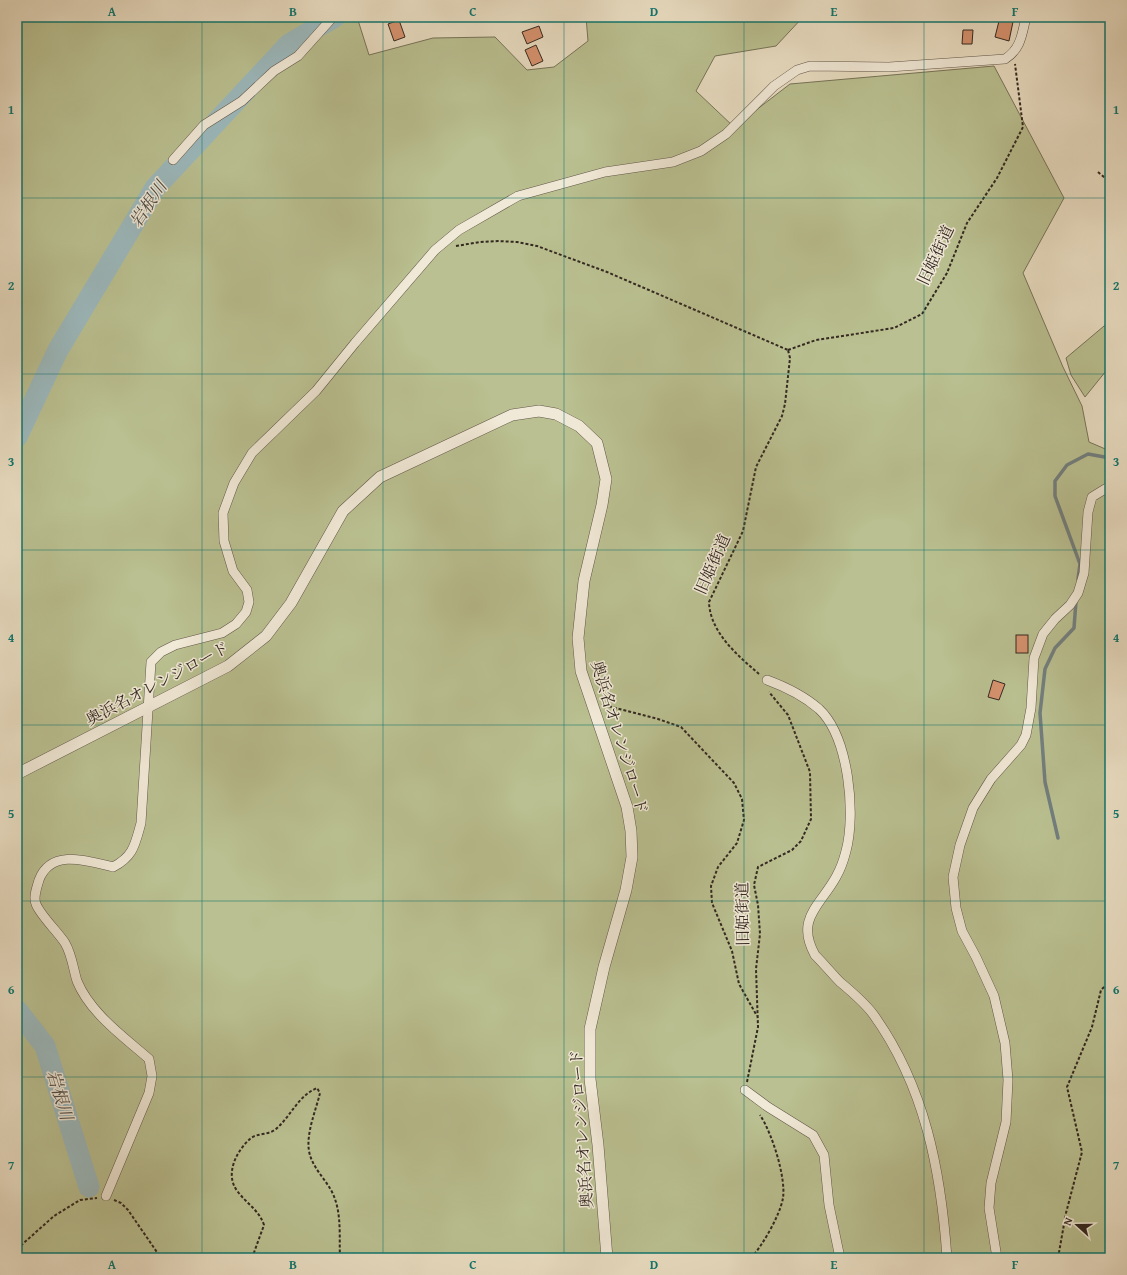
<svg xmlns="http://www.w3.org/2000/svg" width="1127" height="1275" font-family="'Gentium Book Plus','Noto Serif JP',serif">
  <rect width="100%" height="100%" fill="#e9ddc2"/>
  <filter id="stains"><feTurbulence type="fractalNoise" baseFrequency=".005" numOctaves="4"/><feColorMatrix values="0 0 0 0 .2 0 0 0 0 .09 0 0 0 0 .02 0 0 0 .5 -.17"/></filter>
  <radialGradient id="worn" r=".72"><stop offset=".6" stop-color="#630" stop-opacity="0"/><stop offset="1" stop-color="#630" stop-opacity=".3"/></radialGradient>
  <g fill="#bac091" stroke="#777459">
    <polygon points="17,17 357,17 369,55 433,38 495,37 527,70 554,67 588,41 586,17 803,17 776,46 715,56 696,91 734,127 790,84 994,66 1064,198 1023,273 1063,367 1082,406 1089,442 1110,451 1110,1258 17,1258"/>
    <polygon points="1110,321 1110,366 1085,397 1071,375 1066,358"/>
  </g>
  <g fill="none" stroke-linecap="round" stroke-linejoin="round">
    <g stroke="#727f7f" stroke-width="3.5">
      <polyline points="1078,579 1080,564 1055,496 1055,481 1067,465 1088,454 1110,458"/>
      <polyline points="1058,838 1045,782 1040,713 1045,669 1055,648 1074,628 1076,601"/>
    </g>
    <g stroke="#9cb9bd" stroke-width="21">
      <polyline points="17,437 58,350 155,188 289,44 335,17"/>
      <polyline points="17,1010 45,1046 89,1187"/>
    </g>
  </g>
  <g fill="#d6926e" stroke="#342921">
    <polygon points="1000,17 1014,17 1009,41 995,37"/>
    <polygon points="399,20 405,37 394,41 388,24"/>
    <polygon points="539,26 543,37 527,44 522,32"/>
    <polygon points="963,30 973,30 972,44 962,44"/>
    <polygon points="536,45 543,61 532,66 525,50"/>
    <rect x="1016" y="635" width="12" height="18"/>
    <polygon points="993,680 1005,684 999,700 988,697"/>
  </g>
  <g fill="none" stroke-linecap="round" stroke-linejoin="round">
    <defs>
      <g id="minor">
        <polyline points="173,160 204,125 242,101 274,71 298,56 333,17"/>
        <path d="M767,680C786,687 803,695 819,709C849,737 856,814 846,851C844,859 840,870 836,877C820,906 795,919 815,955C824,964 832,974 840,982C852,992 864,1002 873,1014C925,1086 941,1171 947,1258"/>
        <polyline points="745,1090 768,1107 813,1135 824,1155 829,1205 840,1258"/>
        <path d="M106,1196L149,1093L152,1076L149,1059C124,1037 90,1013 77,981C73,968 72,955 65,943C58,932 40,915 36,904C33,897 37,887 39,880C51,848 88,861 113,867C134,856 135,844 141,823L151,662L161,652L175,645L222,633L236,624L246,612L249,602L247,590L233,571L224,541L223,513L234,483L252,453L316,391L355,343L435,250L459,230L518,196L605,172L673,162L701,151L726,134L774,86L797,70L810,66L889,67L1005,59C1021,49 1022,34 1026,17"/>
        <polyline points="997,1258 989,1208 991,1183 1006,1122 1008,1080 1005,1043 994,996 976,957 962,931 956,908 953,877 960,845 973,808 991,779 1021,745 1026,735 1031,708 1034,658 1043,634 1055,619 1070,605 1078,593 1084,573 1088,512 1092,497 1110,486"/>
      </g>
      <polyline id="tertiary" points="17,774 228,666 266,636 291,603 343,511 380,477 512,415 539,411 556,414 579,426 597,443 606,479 602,505 584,581 578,638 581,671 627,807 631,831 632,857 626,890 604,967 590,1029 590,1079 598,1145 607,1258"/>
    </defs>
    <use href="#minor" stroke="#615649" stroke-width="10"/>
    <use href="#tertiary" stroke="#615649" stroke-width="12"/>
    <g stroke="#342921" stroke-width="2" stroke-dasharray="3 2" stroke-linecap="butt">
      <polyline points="1098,172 1110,182"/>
      <polyline points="456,246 480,242 498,241 517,242 537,246 607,272 788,350"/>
      <polyline points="788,350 816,340 894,328 922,314 947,273 967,223 997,178 1023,127 1015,64"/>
      <path d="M759,674C737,655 710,632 709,602L743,531L756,467L782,416L785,404L790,358L788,350"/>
      <polyline points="604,705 658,719 681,727 734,783 742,799 744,820 737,843 718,867 711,886 712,903 732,951 739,984 757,1016"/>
      <polyline points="747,1082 758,1027 756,969 760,934 758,905 754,885 758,867 792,850 801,841 811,819 810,772 788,715 769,692"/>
      <polyline points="114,1200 121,1203 128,1210 161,1258"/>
      <polyline points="17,1249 54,1216 80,1200 97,1198"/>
      <path d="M252,1258L264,1225C259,1210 247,1204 238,1192C224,1175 236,1151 251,1138C258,1133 269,1135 276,1129C291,1116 298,1096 317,1088L320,1093C316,1110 306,1133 309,1151C312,1168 326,1179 333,1194C342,1214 339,1237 340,1258"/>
      <path d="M751,1258C763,1245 780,1215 783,1198C786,1177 772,1133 760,1115"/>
      <polyline points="1058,1258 1066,1213 1082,1152 1067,1087 1092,1027 1101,990 1110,981"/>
    </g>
    <use href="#minor" stroke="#f1e9d7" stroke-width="9"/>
    <use href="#tertiary" stroke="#f1e9d7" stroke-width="11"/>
  </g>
  <path fill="none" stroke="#0f766e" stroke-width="1" stroke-opacity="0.55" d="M202,17V1258M383,17V1258M564,17V1258M744,17V1258M924,17V1258M17,198H1110M17,374H1110M17,550H1110M17,725H1110M17,901H1110M17,1077H1110"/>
  <g text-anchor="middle" stroke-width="3" stroke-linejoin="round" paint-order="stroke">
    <g font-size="16" fill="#342921" stroke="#f1e9d7">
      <text transform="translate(935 255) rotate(-65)" y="6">旧姫街道</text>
      <text transform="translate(712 564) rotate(-66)" y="6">旧姫街道</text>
      <text transform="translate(157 683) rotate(-28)" y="6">奥浜名オレンジロード</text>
      <text transform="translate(620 737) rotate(73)" y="6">奥浜名オレンジロード</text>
      <text transform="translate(742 914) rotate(-91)" y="6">旧姫街道</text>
      <text transform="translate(581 1129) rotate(-94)" y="6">奥浜名オレンジロード</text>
    </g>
    <g font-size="17" font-style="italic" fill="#4e4d48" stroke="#f1e9d7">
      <text transform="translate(148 204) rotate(-56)" y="6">岩根川</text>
      <text transform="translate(60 1095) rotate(73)" y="6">岩根川</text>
    </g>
  </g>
  <rect width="1127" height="1275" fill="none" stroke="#e9ddc2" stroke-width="44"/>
  <g transform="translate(1077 1225) rotate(291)" stroke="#f1e9d7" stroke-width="3" paint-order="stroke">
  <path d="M0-3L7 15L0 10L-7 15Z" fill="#342921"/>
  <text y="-6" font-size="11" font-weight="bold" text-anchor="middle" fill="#342921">N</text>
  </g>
  <rect x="22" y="22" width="1083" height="1231" fill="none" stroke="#0f766e" stroke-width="1.5"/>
  <g font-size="13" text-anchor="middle" font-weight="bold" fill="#0f766e">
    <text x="112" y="16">A</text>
    <text x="293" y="16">B</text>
    <text x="473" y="16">C</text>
    <text x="654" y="16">D</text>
    <text x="834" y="16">E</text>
    <text x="1015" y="16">F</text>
    <text x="11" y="114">1</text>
    <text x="1116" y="114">1</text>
    <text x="11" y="290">2</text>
    <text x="1116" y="290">2</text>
    <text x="11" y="466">3</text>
    <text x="1116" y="466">3</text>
    <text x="11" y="642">4</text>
    <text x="1116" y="642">4</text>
    <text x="11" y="818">5</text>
    <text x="1116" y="818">5</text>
    <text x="11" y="994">6</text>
    <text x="1116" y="994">6</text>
    <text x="11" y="1170">7</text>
    <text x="1116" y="1170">7</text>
    <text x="112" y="1269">A</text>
    <text x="293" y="1269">B</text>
    <text x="473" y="1269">C</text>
    <text x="654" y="1269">D</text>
    <text x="834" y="1269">E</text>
    <text x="1015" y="1269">F</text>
  </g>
  <rect width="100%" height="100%" filter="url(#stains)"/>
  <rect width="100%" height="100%" fill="url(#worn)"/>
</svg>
